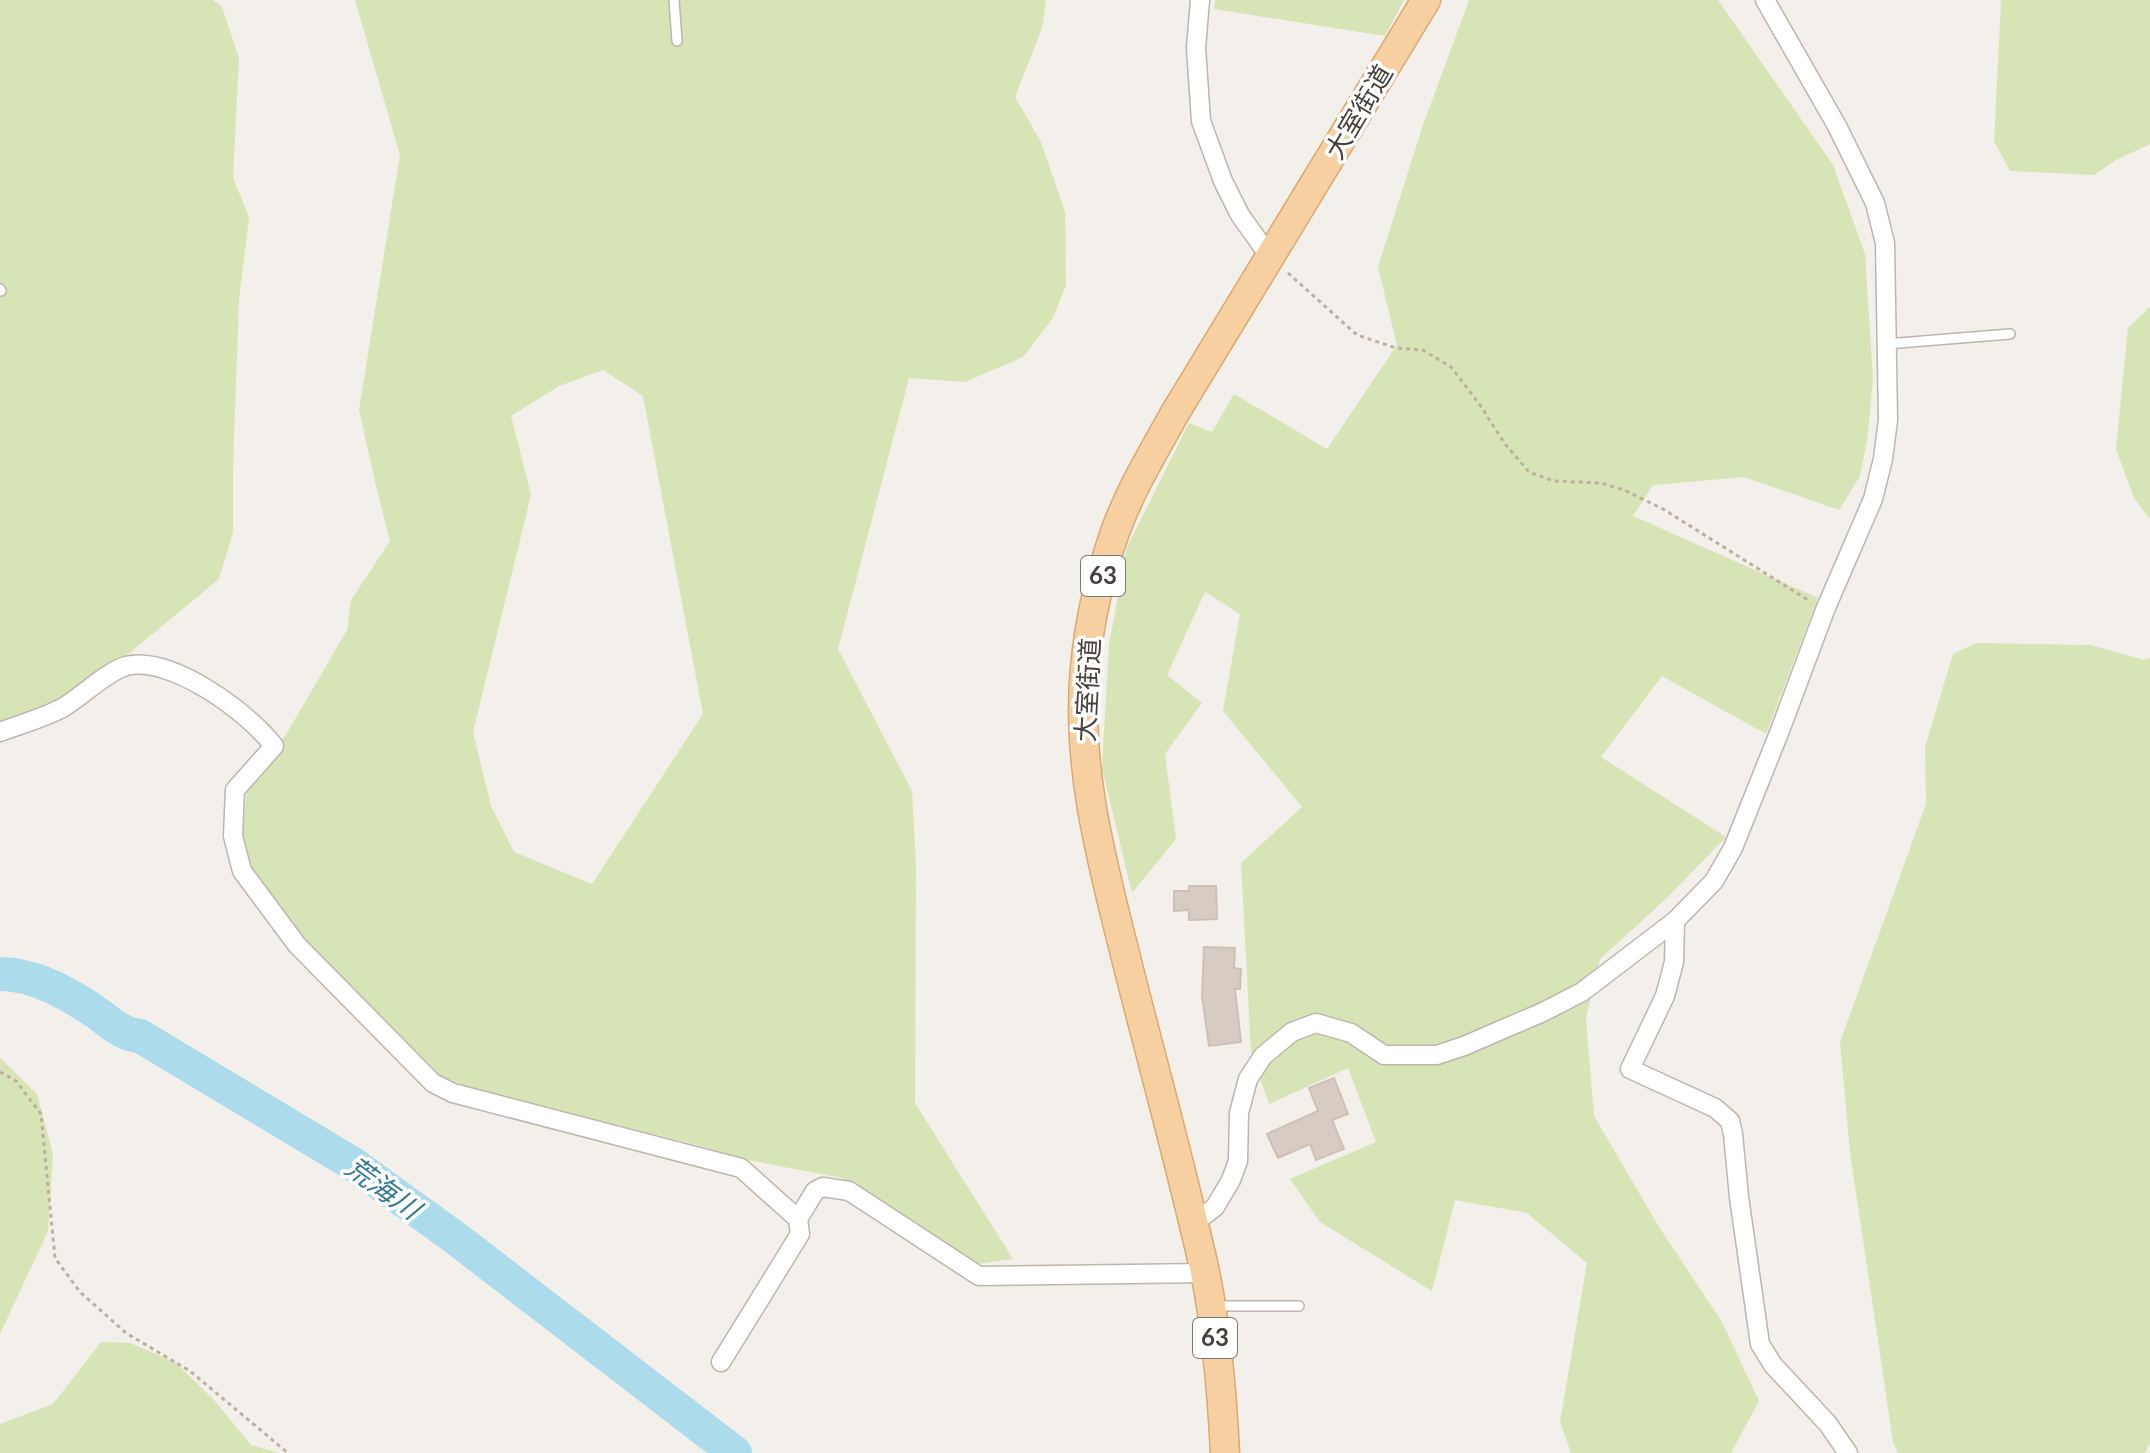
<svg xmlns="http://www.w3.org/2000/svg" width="2150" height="1453" font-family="Lato,'Noto Sans JP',sans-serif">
  <rect width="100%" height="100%" fill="#f3efea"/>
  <g fill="#d7e4b6" fill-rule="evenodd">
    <polygon points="0,0 213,0 222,7 239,58 233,178 249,217 239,300 233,466 233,532 219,579 133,650 58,703 0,724"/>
    <path d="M355,0H1046L1042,28L1015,97L1041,142L1065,212L1066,285L1053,318L1023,357L965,382L909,378L838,649L912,791L916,867L915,1103L1013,1259L977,1264L842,1178L748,1160L698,1145L473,1089L441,1076L311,947L252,869L242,838L247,789L287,733L347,630L351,600L390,541L377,490L359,410L400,155ZM603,370L643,396L703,714L592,884L514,852L491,806L473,732L531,495L511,416L559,386Z"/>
    <polygon points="1215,0 1404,0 1385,36 1214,9"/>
    <polygon points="1469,0 1718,0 1833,165 1865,254 1873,379 1867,441 1860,476 1839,510 1744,477 1653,485 1633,516 1818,598 1766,734 1662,676 1601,757 1726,837 1668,897 1600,959 1586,1018 1594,1116 1659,1227 1722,1322 1759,1401 1731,1453 1571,1453 1560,1422 1587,1263 1527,1213 1455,1200 1432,1291 1320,1222 1290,1179 1376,1142 1348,1068 1269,1104 1251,1052 1241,863 1302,807 1223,711 1240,614 1205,592 1167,675 1202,703 1165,754 1176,839 1132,893 1102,768 1109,645 1127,547 1189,423 1212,432 1234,394 1327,449 1397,345 1378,267 1422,128"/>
    <polygon points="2000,0 2150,0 2150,144 2116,160 2094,175 2010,171 1994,141 2001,4"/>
    <polygon points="2150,307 2150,519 2134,498 2116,449 2128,328"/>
    <polygon points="1976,643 2091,645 2144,660 2150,658 2150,1443 2145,1453 1898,1453 1893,1442 1850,1152 1840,1042 1926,804 1925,747 1953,654"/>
    <polygon points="0,1058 37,1094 53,1154 48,1231 0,1334"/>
    <polygon points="101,1342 130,1343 175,1362 214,1400 251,1445 279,1453 0,1453 0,1424 53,1404"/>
  </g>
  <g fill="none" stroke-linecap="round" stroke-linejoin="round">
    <path stroke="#acdbeb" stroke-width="34" d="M0,974C35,974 69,994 97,1013C111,1023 123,1035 140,1036L353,1164L454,1237L735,1453"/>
  </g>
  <g fill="#d7ccc3" stroke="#cec0b4" stroke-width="2">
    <polygon points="1189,886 1216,886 1217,919 1189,920 1189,910 1174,911 1174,891 1189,891"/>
    <polygon points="1204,947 1235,948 1234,968 1241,969 1240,989 1235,989 1241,1042 1209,1046 1202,996"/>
    <polygon points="1334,1078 1348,1114 1332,1120 1344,1149 1316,1160 1310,1144 1278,1158 1267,1134 1318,1111 1309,1088"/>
  </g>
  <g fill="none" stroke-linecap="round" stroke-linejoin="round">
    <defs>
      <g id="service">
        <polyline points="674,0 677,41"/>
        <polyline points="0,289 1,291"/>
        <polyline points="1886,344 2010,334"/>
        <polyline points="1214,1306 1299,1306"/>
      </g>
      <g id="minor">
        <polyline points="1200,0 1196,48 1201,121 1223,181 1240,215 1270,257"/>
        <path d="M0,732C21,724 44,718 64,707C82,696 108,671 126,666C171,655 248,712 274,746L235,790L233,836L242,871L297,945L433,1083L453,1093L741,1168L798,1219L800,1234L721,1362"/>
        <polyline points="1675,921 1674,962 1665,996 1630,1069 1715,1108 1730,1121 1733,1134 1739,1197 1760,1344 1773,1365 1828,1424 1848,1453"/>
        <polyline points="798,1219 815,1191 823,1187 849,1191 979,1276 1205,1273"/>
        <polyline points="1193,1224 1215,1207 1231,1180 1238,1161 1239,1113 1248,1079 1263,1056 1292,1032 1316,1023 1351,1033 1384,1055 1437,1055 1464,1046 1543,1012 1582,992 1675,921 1714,881 1733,848 1779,733 1825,610 1873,499 1883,459 1888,420 1885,243 1875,203 1837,126 1765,0"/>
      </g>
      <path id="primary" d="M1225,1453C1222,1393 1217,1331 1205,1272C1183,1174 1156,1076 1131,978C1106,876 1075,774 1085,668C1089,622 1100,575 1115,532C1130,490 1154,451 1175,413L1426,0"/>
    </defs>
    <use href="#service" stroke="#beb5ad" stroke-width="12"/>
    <use href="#minor" stroke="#beb5ad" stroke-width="21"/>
    <use href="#primary" stroke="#daa971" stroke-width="31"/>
    <g stroke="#bfafa0" stroke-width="3" stroke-dasharray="4 4" stroke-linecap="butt">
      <polyline points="1288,273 1357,335 1396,348 1423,350 1451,367 1480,405 1505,444 1529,472 1554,481 1601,483 1624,490 1663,509 1808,600"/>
      <polyline points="0,1072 16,1081 41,1114 55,1258 80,1292 126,1333 190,1371 288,1453"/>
    </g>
    <use href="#service" stroke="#fff" stroke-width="9"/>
    <use href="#minor" stroke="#fff" stroke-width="18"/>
    <use href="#primary" stroke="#f6d0a1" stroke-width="28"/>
  </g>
  <g text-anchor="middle" stroke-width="7" stroke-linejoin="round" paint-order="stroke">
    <g fill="#fff" stroke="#7e7974" stroke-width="2">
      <rect x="1081" y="556" width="44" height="40" rx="6"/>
      <rect x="1193" y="1318" width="44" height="40" rx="6"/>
    </g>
    <g font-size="24" font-weight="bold" fill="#473f39">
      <text x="1103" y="584">63</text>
      <text x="1215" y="1346">63</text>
    </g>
    <g font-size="26" fill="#473f39" stroke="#fff">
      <text transform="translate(1359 112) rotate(-59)" y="9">大室街道</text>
      <text transform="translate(1088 690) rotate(-87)" y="9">大室街道</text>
    </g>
    <g font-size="28" font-style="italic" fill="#347a93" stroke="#fff">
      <text transform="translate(383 1188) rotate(36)" y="10">荒海川</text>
    </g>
  </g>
</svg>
